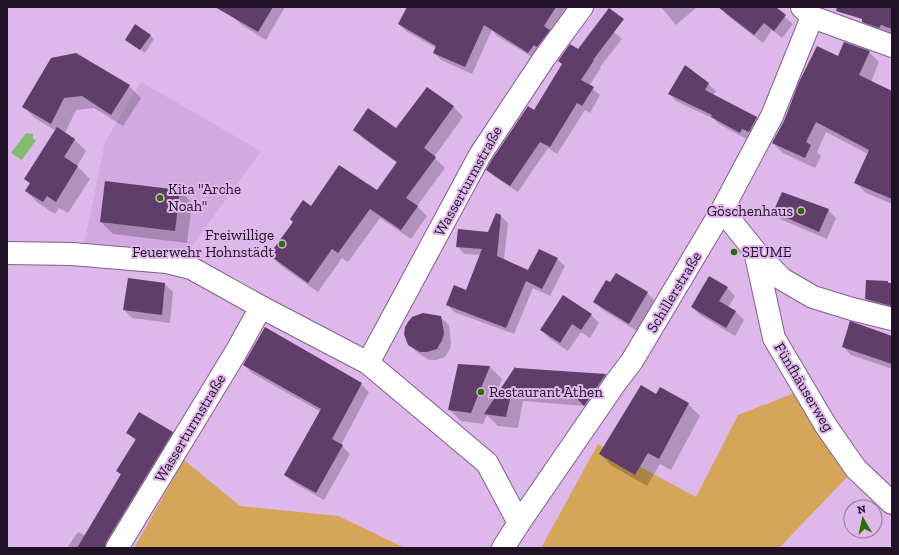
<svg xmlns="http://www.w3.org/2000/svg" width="899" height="555" font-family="'Zilla Slab',serif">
  <rect width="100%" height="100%" fill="#deb7eb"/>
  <polygon fill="#d3a9e1" points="141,82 261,151 184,257 84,245 105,142"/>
  <g fill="#d5a659">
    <polygon points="797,392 851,473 779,548 541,548 598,444 696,497 738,415"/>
    <polygon points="184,460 240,506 338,516 405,548 134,548"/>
  </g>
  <polygon fill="#81bd6c" points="26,133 33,134 33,139 36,140 22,160 11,153"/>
  <g fill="#0003">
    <polygon points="239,7 285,7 266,40 242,25 233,17"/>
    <polygon points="408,7 567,7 568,8 537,60 497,36 492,30 472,74 441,60 434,53 436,48 406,31 399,24"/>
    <polygon points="661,7 697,7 676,25"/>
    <polygon points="720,7 774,7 793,24 782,38 772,30 763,43 728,16"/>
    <polygon points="868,7 892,7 892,33 889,33 888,36 871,30 863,21"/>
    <polygon points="599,23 614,32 622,39 600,67 601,68 589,86 600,95 590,113 585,110 557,154 548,148 518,192 495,177 488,170 534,111 563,65 559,61 578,50"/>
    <polygon points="150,35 154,39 145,53 126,40"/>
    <polygon points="869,52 879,62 871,82 892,92 892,204 866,193 856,183 868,154 826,132 817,152 821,156 815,168 783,153 773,143 838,57"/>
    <polygon points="51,59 129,86 141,98 123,126 94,108 76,110 65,133 74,139 86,151 77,166 90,179 68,213 59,208 55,214 38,203 26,191 30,184 25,179 56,131 35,118 23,106"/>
    <polygon points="708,84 716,91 713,95 757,118 764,125 748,140 719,124 714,119 676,101 669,93"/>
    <polygon points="427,88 454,107 463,117 434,157 445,168 417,206 427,216 411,239 380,218 348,262 342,258 318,292 280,265 271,255 312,207 378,192 397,163 364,139 354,129 396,130"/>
    <polygon points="106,182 180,191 192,203 187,243 113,234 101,222"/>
    <polygon points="828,210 836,218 827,239 782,220 774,212"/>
    <polygon points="501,216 508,223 504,260 528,271 557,259 565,266 550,296 533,288 514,334 454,312 447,304 467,291 480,255 464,254 457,246 489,233"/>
    <polygon points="888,282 892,284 892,310 871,304 866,299"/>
    <polygon points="165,284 173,292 170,323 132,318 124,310"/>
    <polygon points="727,288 735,296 728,308 736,312 744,320 735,336 700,315 692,307"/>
    <polygon points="647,293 655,301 637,331 603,310 594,302"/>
    <polygon points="591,315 599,323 590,338 581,332 568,351 549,338 541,330"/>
    <polygon points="440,317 449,325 451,342 450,349 445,357 436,360 429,360 418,353 409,345"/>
    <polygon points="892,337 892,369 851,355 843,347"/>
    <polygon points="244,365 361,384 369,392 341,445 350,454 324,500 294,483 285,475 321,412 252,373"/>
    <polygon points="459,365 490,367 502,379 492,403 516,368 606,375 618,387 596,417 585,406 523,401 518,428 498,426 487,415 483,424 461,421 449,409"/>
    <polygon points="660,388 688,404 700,416 671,470 660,464 647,486 612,466 600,454 657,395"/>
    <polygon points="127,433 172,433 179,441 114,548 67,548 78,532 86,536 122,476 117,471 136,441"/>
  </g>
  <g fill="#603e6a">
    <polygon points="215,7 273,7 258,32"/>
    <polygon points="407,7 556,7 544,26 550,30 537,47 534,45 528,53 484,25 465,67 433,53 436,46 398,24"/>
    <polygon points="718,7 776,7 786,15 774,31 764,23 754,35"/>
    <polygon points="837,7 892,7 892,29 881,25 879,28 862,22 862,19 836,11"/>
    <polygon points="609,8 624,19 593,60 594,60 581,80 594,87 582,106 577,103 550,147 540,142 510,186 486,170 491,161 528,106 534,110 562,64 558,61 570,44 578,49"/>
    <polygon points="135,24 151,35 140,50 125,40"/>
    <polygon points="844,42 870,51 859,75 892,91 892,199 854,183 869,150 816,122 806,142 811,145 805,158 772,143 784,121 799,82 817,46 838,56"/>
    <polygon points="76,53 130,85 111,115 82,96 64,98 51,124 22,107 51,58"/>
    <polygon points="685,65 709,83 705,90 757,117 749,132 742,129 740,133 711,117 712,115 668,94"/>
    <polygon points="427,87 454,106 424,148 436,157 406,198 418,206 401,230 370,209 338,253 332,249 308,283 269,255 293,222 290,219 303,200 311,206 339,165 377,190 397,162 353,130 368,108 396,128"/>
    <polygon points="57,127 75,139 64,157 78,166 56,202 47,196 43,202 25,191 30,183 24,179"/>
    <polygon points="105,181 180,190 175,231 100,222"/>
    <polygon points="782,192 829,209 819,232 773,212"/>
    <polygon points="496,213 501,215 497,256 528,270 539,249 558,258 542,289 526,281 506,328 446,305 454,285 466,290 482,249 456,247 458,229 488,232"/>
    <polygon points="616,273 648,292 629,324 593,302 606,280 610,282"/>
    <polygon points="709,276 728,287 719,301 736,311 726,328 691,307"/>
    <polygon points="128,278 165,283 162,315 123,310"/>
    <polygon points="866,280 888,281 888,283 892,283 892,306 865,299"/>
    <polygon points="563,295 592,314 581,330 572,324 560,343 540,330"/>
    <polygon points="423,313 441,316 444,333 442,340 437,349 427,352 420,352 408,345 404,334 405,327 408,322 412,317"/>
    <polygon points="850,321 892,336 892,364 842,347"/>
    <polygon points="265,327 362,383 332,439 343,445 316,493 284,475 321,409 243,365"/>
    <polygon points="458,364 490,366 471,413 448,410"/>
    <polygon points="515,367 516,368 606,374 584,406 573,394 512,390 506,417 484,414"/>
    <polygon points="641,385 656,394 660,387 689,403 659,459 648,453 635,475 599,454"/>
    <polygon points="139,412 173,432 106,542 105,548 77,548 121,474 116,471 136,439 126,433"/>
  </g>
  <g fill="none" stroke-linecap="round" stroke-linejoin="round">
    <defs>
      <g id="minor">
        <polyline points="802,7 812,17 892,46"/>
        <polyline points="722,210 755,251 782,279 813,297 852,309 892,319"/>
        <polyline points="755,251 774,338 826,426 856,469 892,503"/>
        <polyline points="7,253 72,254 167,262 191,268 261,307 368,363 487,463 519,523"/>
        <polyline points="368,363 480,155 543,60 582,7"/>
        <polyline points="117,548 236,352 261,307"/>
        <polyline points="503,548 519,523 616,382 632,361 722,210 772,116 812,17"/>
      </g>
    </defs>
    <use href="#minor" stroke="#825e8d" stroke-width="24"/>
    <use href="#minor" stroke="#fff" stroke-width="22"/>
  </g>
  <g fill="#2a6d03" stroke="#deb7eb" stroke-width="1.5">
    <circle cx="160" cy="198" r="4"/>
    <circle cx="801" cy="211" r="4"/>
    <circle cx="282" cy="244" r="4"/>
    <circle cx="734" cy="252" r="4"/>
    <circle cx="481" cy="392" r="4"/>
  </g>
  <g text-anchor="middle" stroke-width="4" stroke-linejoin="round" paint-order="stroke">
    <g font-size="15" fill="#201225" stroke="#deb7eb">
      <text transform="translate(468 181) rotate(-61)" y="5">Wasserturmstraße</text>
      <text transform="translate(674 292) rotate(-59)" y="5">Schillerstraße</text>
      <text transform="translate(804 387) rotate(59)" y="5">Fünfhäuserweg</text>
      <text transform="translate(190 428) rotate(-59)" y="5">Wasserturmstraße</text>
    </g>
    <g font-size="15" fill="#201225" stroke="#deb7eb" text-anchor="start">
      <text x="168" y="194">Kita "Arche<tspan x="168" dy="17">Noah"</tspan></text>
      <text x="793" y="216" text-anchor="end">Göschenhaus</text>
      <text x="274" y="240" text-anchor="end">Freiwillige<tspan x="274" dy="17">Feuerwehr Hohnstädt</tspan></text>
      <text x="742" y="257">SEUME</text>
      <text x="489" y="397">Restaurant Athen</text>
    </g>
  </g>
  <rect width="899" height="555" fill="none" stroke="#201225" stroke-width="16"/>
  <g transform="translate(863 519) rotate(351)"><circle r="19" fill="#deb7eb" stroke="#92759c"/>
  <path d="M0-3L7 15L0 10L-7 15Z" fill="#2a6d03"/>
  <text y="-6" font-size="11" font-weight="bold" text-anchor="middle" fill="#201225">N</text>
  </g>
</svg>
